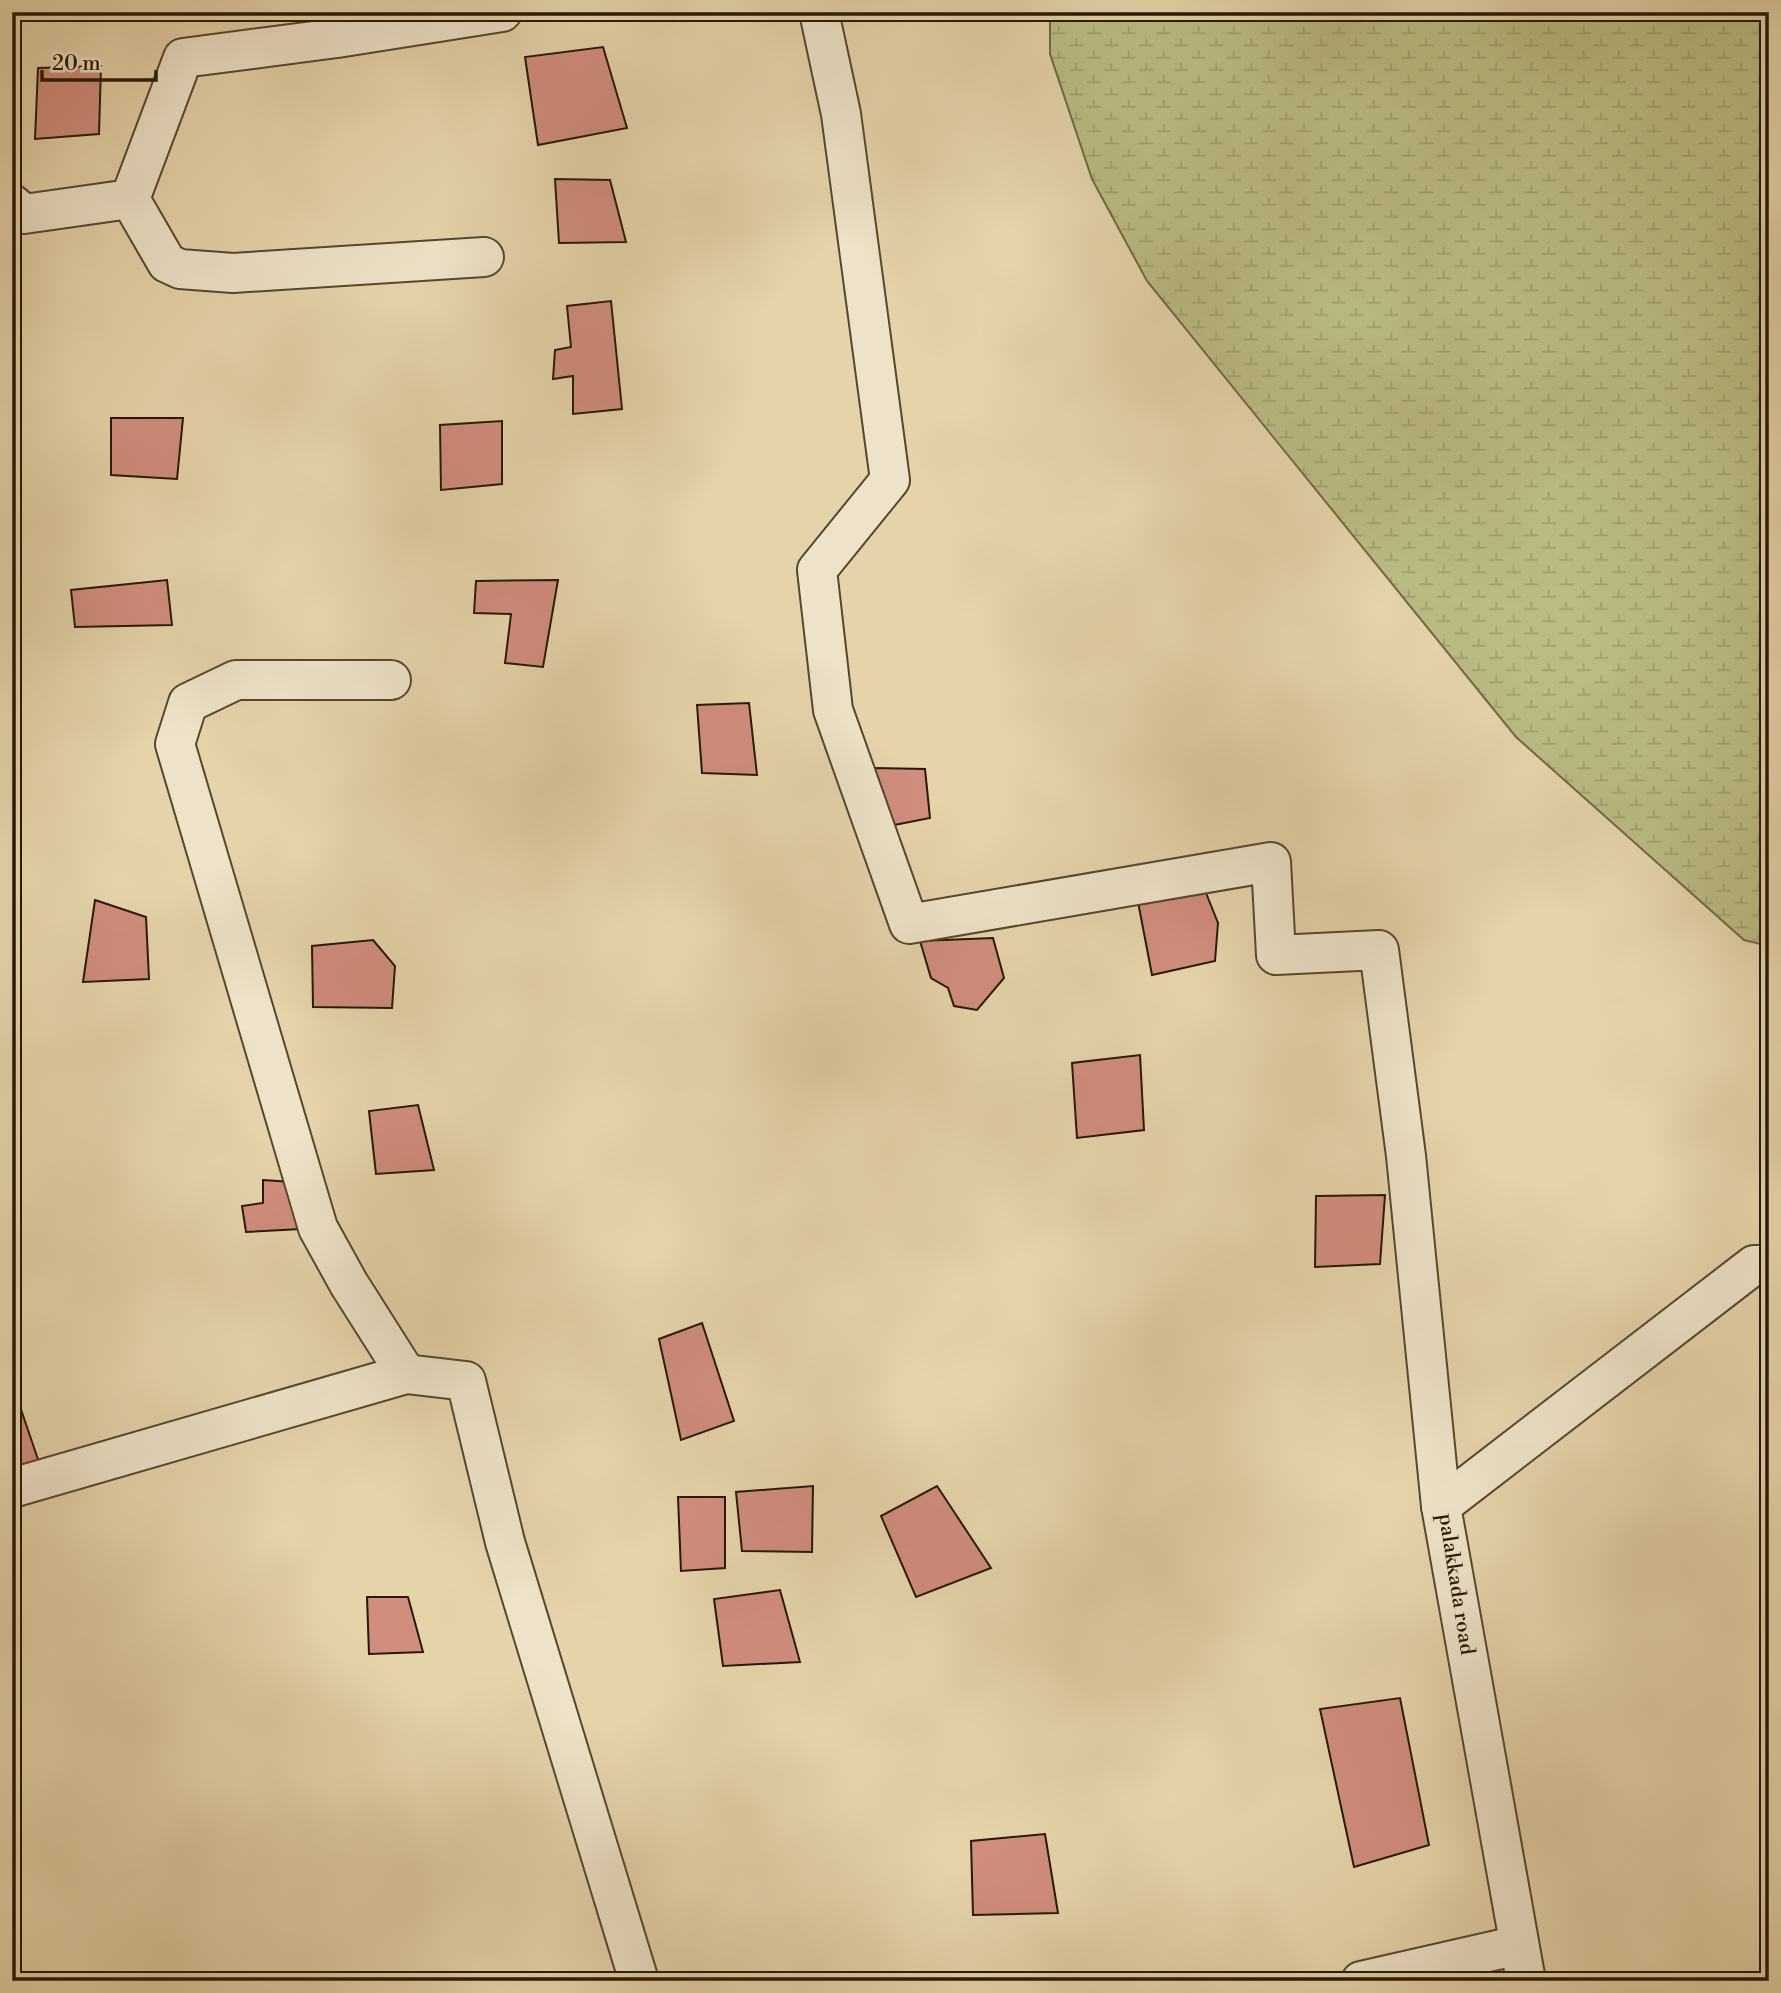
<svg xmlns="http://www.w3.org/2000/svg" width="1781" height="1993" font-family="'Libre Bodoni',serif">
  <defs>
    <pattern id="wetland-marsh" width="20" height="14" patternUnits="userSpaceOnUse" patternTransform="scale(1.75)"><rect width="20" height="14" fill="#bbbb84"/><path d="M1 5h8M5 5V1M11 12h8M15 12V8" fill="none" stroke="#a1a070"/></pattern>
  </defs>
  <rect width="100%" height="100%" fill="#e5d3aa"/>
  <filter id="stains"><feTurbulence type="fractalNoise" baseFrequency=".00286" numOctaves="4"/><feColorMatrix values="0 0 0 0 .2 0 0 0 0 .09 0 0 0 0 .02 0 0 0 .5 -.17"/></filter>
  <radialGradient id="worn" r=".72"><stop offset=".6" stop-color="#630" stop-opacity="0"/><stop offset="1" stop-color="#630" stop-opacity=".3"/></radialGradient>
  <polygon fill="url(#wetland-marsh)" stroke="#706a44" stroke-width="2" points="1050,12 1769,12 1769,946 1744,940 1516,737 1147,281 1092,179 1050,54"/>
  <g fill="#d18d7e" stroke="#261905" stroke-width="2">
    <polygon points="603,47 627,128 538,145 525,57"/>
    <polygon points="101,66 99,134 35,139 38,68"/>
    <polygon points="555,179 610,180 626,242 559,243"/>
    <polygon points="611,301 622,409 573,414 573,376 553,379 555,350 571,347 567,306"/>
    <polygon points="111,418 183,418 177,479 111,475"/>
    <polygon points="502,421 502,484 441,490 440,425"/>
    <polygon points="167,580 172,625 75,627 71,590"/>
    <polygon points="558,580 543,667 505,663 511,614 474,613 476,581"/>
    <polygon points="749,703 757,775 702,773 697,705"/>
    <polygon points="874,768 925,769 930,818 884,827"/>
    <polygon points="1204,888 1218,923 1215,961 1152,975 1138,902"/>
    <polygon points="95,900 146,917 149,979 83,982"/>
    <polygon points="993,938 1004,978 977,1010 954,1006 948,988 931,978 920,941"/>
    <polygon points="373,940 395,966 392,1008 313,1007 312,946"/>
    <polygon points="1140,1055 1144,1130 1077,1138 1072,1063"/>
    <polygon points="418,1105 434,1170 376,1174 369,1111"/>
    <polygon points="263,1180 307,1183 320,1228 246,1232 242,1206 263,1203"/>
    <polygon points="1385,1195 1380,1264 1315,1267 1316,1196"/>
    <polygon points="702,1323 734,1421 681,1440 659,1339"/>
    <polygon points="14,1389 44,1477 12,1484 12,1390"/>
    <polygon points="813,1486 812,1552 742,1551 736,1492"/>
    <polygon points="937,1486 991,1568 916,1597 881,1516"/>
    <polygon points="678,1497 725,1497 725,1568 681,1571"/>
    <polygon points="780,1590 800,1662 723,1666 714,1599"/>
    <polygon points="367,1597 408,1597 423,1652 369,1654"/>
    <polygon points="1400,1698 1429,1845 1354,1867 1320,1709"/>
    <polygon points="1045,1834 1058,1913 973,1915 971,1841"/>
  </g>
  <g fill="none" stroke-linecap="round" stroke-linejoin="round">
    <defs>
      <g id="minor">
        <polyline points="819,12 841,114 890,480 817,570 833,710 909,924 1271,862 1276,955 1379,950 1406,1156 1441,1506"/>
        <polyline points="130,199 167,263 180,269 233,273 484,257"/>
        <polyline points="12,204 24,214 130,199 183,58 337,38 502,12"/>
        <polyline points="391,680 236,680 188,703 175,744 318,1228 349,1284 406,1374"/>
        <polyline points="12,1488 406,1374 466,1381 505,1542 639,1981"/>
        <polyline points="1361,1981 1519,1945"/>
        <polyline points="1526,1981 1441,1506 1754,1265 1769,1265"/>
      </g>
    </defs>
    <use href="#minor" stroke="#56482e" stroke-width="42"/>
    <use href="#minor" stroke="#eee2c8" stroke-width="38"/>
  </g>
  <g text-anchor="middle" stroke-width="5" stroke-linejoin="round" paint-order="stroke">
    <g font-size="21" fill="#261905" stroke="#eee2c8">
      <text transform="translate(1457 1584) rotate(81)" y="7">palakkada road</text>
    </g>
  </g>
  <rect width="1781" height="1993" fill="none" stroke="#e5d3aa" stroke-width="42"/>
  <rect x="14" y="14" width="1753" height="1965" fill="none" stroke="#261905" stroke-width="3.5"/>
  <rect x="21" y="21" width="1739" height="1951" fill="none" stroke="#261905" stroke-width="2"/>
  <path d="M42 70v10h114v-10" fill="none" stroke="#261905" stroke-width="3.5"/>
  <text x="52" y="70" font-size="21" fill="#261905" stroke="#eee2c8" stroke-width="5" paint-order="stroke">20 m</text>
  <rect width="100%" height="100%" filter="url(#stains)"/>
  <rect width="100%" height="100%" fill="url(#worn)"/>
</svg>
